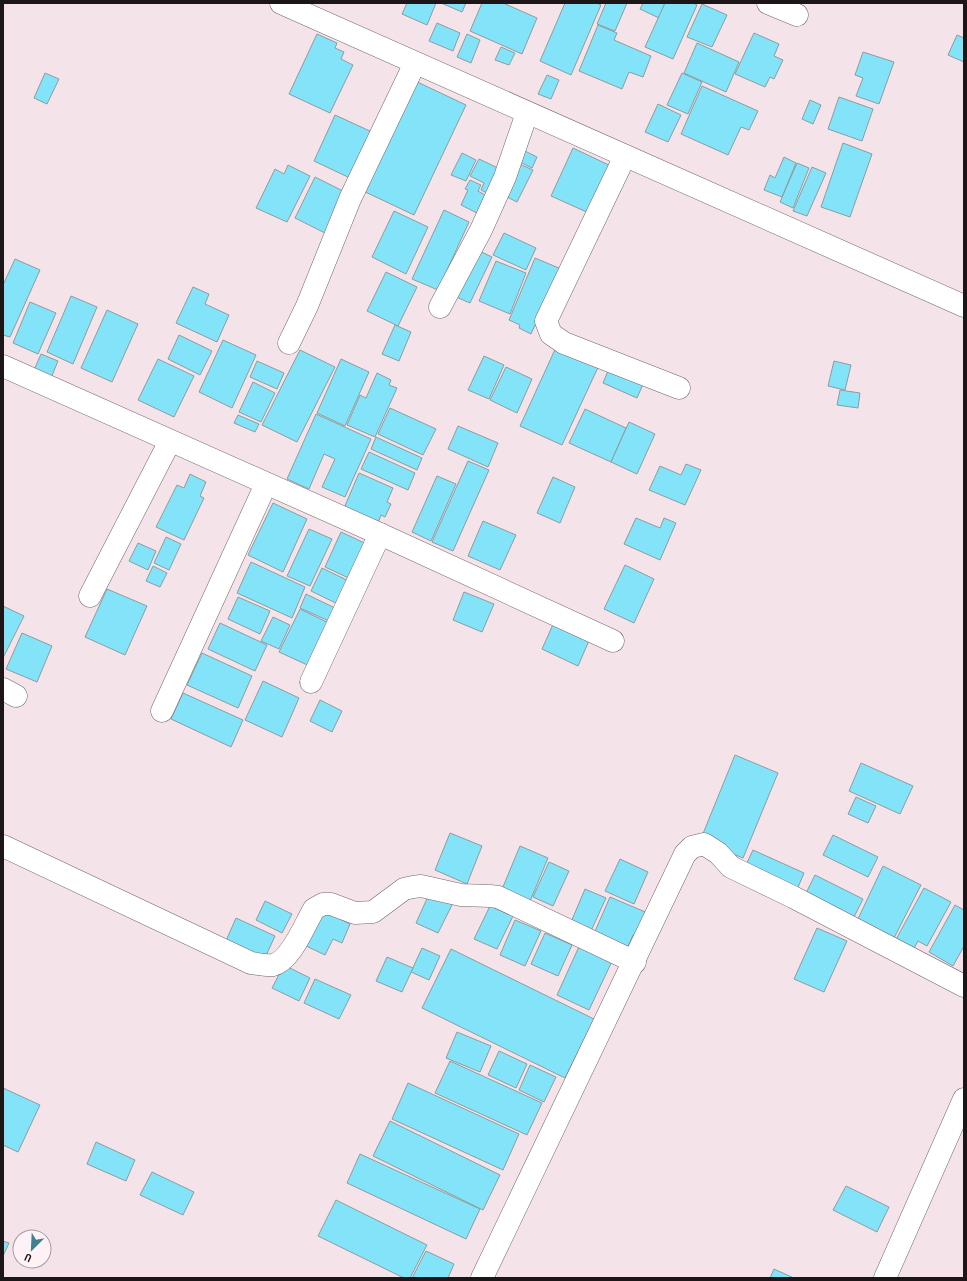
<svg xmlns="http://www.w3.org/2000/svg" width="967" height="1281" font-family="'Archivo Narrow',sans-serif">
  <rect width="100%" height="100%" fill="#f4e4ea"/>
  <g fill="#83e4f9" stroke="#8c9c9f">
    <polygon points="407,3 436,3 427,25 402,14"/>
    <polygon points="441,3 466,3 462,12"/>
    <polygon points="482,3 503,3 537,18 522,54 470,31"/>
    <polygon points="565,3 596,3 601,5 571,75 540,61"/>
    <polygon points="606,3 627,3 615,31 597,24"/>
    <polygon points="643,3 665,3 659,18 640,9"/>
    <polygon points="665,3 693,3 697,5 673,59 645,47"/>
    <polygon points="702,4 727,15 712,47 687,37"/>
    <polygon points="437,23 460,33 453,51 429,41"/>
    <polygon points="598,25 617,33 614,40 651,56 643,77 629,72 622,89 579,71"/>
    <polygon points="754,33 779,44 774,56 783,60 774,79 770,77 765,87 735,74"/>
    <polygon points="317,34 337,43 335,48 344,52 341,59 353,65 330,113 289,94"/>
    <polygon points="467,34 480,40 471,63 457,57"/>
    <polygon points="957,35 964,38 964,62 948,55"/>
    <polygon points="697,43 739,62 726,92 684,73"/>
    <polygon points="501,47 515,53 509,65 495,60"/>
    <polygon points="863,52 894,62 879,104 856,96 863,78 855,75"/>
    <polygon points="45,73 59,79 47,104 34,98"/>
    <polygon points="682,73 702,82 688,114 667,105"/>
    <polygon points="547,75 559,80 551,99 538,94"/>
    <polygon points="411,79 466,105 414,215 359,189"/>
    <polygon points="702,86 758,111 749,130 741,127 728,155 681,134"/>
    <polygon points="839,97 873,109 862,141 828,129"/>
    <polygon points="810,100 821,105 813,124 802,119"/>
    <polygon points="658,104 681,115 668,142 645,132"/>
    <polygon points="335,115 372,132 350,178 314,161"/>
    <polygon points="843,143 872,154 850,217 821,207"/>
    <polygon points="515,146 537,157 532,168 510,157"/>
    <polygon points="573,148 613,167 591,214 551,196"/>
    <polygon points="462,153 476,160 466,181 451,175"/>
    <polygon points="784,157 796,163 782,197 764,190 770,175 775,178"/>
    <polygon points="506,158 533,170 517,202 491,189"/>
    <polygon points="479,159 498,168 487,193 481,190 484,183 470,176"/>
    <polygon points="797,163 809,168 793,208 780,202"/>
    <polygon points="288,165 310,176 287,222 256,208 275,169 284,174"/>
    <polygon points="812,167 826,173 807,216 793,211"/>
    <polygon points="315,177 345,192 325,233 295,218"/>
    <polygon points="470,180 481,185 478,191 485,195 477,213 461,205 468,190 465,189"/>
    <polygon points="444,210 469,222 438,290 412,279"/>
    <polygon points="394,211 428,227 406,274 372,257"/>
    <polygon points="504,233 536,248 526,270 493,255"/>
    <polygon points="469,246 492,257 470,303 447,293"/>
    <polygon points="535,258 566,271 542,327 535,325 531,334 519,328 520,325 509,320"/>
    <polygon points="15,259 40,270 10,337 3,335 3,285"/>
    <polygon points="496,261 526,273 510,314 479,301"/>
    <polygon points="386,272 417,287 398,326 367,311"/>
    <polygon points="193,287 209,294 205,304 229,315 217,342 176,323"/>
    <polygon points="71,296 97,307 73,364 47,352"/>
    <polygon points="30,302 56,313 38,354 13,343"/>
    <polygon points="107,310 138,324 112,382 81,368"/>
    <polygon points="395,325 411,332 399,361 382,354"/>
    <polygon points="179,335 212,351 200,375 168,359"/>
    <polygon points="223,340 256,355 232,408 199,392"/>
    <polygon points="558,343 600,363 562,445 520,426"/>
    <polygon points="300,350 335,367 297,442 262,425"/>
    <polygon points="41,354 58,361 51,378 34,370"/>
    <polygon points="484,356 504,365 489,399 468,390"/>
    <polygon points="158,359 194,376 174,417 138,400"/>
    <polygon points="341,359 369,372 345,426 317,413"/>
    <polygon points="257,361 284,373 277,389 250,377"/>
    <polygon points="834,361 851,365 845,390 828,386"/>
    <polygon points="610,366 644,382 637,398 603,383"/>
    <polygon points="506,367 532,379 517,413 490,400"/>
    <polygon points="377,373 391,380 389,385 397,388 375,437 347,425 360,395 366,398"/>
    <polygon points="253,382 275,393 261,422 239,412"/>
    <polygon points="840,390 860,393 858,408 837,405"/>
    <polygon points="390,408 436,429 423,455 378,434"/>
    <polygon points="585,409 626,428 611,462 569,443"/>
    <polygon points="316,414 371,439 345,497 322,487 335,459 324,454 309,489 287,479"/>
    <polygon points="238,415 259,424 255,432 234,423"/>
    <polygon points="629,422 655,434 637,474 611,462"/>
    <polygon points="458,426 498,443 488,467 448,449"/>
    <polygon points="376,437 422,458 417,470 371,449"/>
    <polygon points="369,452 415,473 408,490 361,469"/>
    <polygon points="468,461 489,470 453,551 432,542"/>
    <polygon points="686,464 701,470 685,505 649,490 660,466 681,475"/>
    <polygon points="359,473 393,488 387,502 391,504 385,517 381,515 378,523 344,508"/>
    <polygon points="190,474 206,482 200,496 204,498 184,540 156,527 177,485 184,488"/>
    <polygon points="437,476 456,484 431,541 412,532"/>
    <polygon points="553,477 575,487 560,523 537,513"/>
    <polygon points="273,503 307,519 283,572 248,555"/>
    <polygon points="636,518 660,528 664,518 676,523 660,560 624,544"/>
    <polygon points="483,521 516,535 500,570 468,556"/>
    <polygon points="309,529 332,539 310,586 287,576"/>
    <polygon points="341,532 371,546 355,581 325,567"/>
    <polygon points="166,537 181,544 169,570 154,563"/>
    <polygon points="138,543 156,551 148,570 129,561"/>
    <polygon points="251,562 305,587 292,618 237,593"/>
    <polygon points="625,565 654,579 634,623 604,609"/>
    <polygon points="153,566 167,573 160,587 146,581"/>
    <polygon points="322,568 355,584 344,607 311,591"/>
    <polygon points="107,589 147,606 125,655 85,637"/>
    <polygon points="464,592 494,604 482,632 453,620"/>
    <polygon points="306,594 335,608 329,621 300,608"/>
    <polygon points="238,597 270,611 260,634 228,619"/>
    <polygon points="3,606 24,616 3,658"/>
    <polygon points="300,609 333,625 314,668 279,652"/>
    <polygon points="273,617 290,625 279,649 261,641"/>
    <polygon points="555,620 591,636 578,666 542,649"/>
    <polygon points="220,623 267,645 255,671 208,649"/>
    <polygon points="22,633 52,646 37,682 6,669"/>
    <polygon points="202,653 252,676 238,708 187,685"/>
    <polygon points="263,681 299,698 282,737 245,720"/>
    <polygon points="183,693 243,720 231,747 171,719"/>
    <polygon points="320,700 342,711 332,732 310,721"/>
    <polygon points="735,755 778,773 743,858 700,841"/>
    <polygon points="861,763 913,786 900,814 849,791"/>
    <polygon points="856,797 876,806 868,823 848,814"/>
    <polygon points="450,833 482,846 467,884 435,870"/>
    <polygon points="833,835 878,857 868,877 823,855"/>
    <polygon points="520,846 548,858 528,906 500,894"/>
    <polygon points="753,850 804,873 796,892 744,869"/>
    <polygon points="620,859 648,872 634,904 605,891"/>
    <polygon points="549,862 569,871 553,906 533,897"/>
    <polygon points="883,866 921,885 893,940 857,921"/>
    <polygon points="815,875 863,899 853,919 805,895"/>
    <polygon points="924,888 951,902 927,946 918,941 912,952 894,943"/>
    <polygon points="585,889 606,898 591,931 571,922"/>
    <polygon points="430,892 453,903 438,933 416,923"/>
    <polygon points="610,897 650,914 639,937 633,935 625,953 592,938"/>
    <polygon points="265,901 292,914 282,933 256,920"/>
    <polygon points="327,905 340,919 350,924 342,943 333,939 325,955 302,944"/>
    <polygon points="955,905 964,910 964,946 953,966 929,952"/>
    <polygon points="490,906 513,916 497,949 474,939"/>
    <polygon points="236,918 275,936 264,960 225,943"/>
    <polygon points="515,920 541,931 525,966 500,955"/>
    <polygon points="817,928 847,941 824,992 794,979"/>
    <polygon points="545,933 572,945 558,976 531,964"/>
    <polygon points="582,940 615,955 589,1010 557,995"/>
    <polygon points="422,948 440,956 429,980 411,972"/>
    <polygon points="451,949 594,1019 565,1078 422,1008"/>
    <polygon points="387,957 413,968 402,992 376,981"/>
    <polygon points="284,965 310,978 299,1001 272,988"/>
    <polygon points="315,979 351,995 339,1019 304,1003"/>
    <polygon points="457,1032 491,1046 480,1072 446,1058"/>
    <polygon points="499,1051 527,1064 516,1088 488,1075"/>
    <polygon points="450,1061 542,1103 527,1135 435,1093"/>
    <polygon points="530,1065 556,1077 544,1102 519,1090"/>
    <polygon points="408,1083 519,1134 503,1170 392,1119"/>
    <polygon points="3,1088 40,1105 18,1152 3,1145"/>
    <polygon points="390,1121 500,1175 483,1210 373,1156"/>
    <polygon points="96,1142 135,1160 126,1181 87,1164"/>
    <polygon points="360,1154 480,1209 466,1239 347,1183"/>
    <polygon points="152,1172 194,1192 183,1215 140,1195"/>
    <polygon points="846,1186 889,1207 877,1232 833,1210"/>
    <polygon points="336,1200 427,1245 410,1278 404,1278 318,1236"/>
    <polygon points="3,1241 9,1243 3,1256"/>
    <polygon points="426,1251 454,1264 448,1278 412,1278"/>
    <polygon points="774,1269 794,1278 770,1278"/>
  </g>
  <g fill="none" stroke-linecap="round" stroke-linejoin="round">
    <defs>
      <g id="minor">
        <polyline points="281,3 964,306"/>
        <polyline points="768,3 797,15"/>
        <polyline points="625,156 546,321 551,334 564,343 679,388"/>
        <polyline points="440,307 481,230 505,177 527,113"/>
        <polyline points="289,343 307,306 350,199 415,63"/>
        <polyline points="3,366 380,534 613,641"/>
        <polyline points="90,596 170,441"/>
        <polyline points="311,682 380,534"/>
        <polyline points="3,689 16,696"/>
        <polyline points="162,711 266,484"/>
        <path d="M3,846L251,963C259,964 266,966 273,965C291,961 305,924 314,909L323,904H331L355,913L373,912L404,889L413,887L421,886L461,895L490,896L498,897L635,962"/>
        <polyline points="482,1278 685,854 692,847 704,844 718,853 731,867 793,897 964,986"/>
        <polyline points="885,1278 964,1099"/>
      </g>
    </defs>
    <use href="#minor" stroke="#72656a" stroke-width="23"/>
    <use href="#minor" stroke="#fff" stroke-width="22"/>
  </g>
  <rect width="967" height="1281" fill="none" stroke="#1c1618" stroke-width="8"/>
  <g transform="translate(32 1249) rotate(204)"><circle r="19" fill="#fff2f7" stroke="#a49a9e"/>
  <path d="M0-3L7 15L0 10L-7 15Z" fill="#3e8291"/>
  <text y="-6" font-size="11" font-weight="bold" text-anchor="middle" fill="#1c1618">U</text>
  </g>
</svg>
